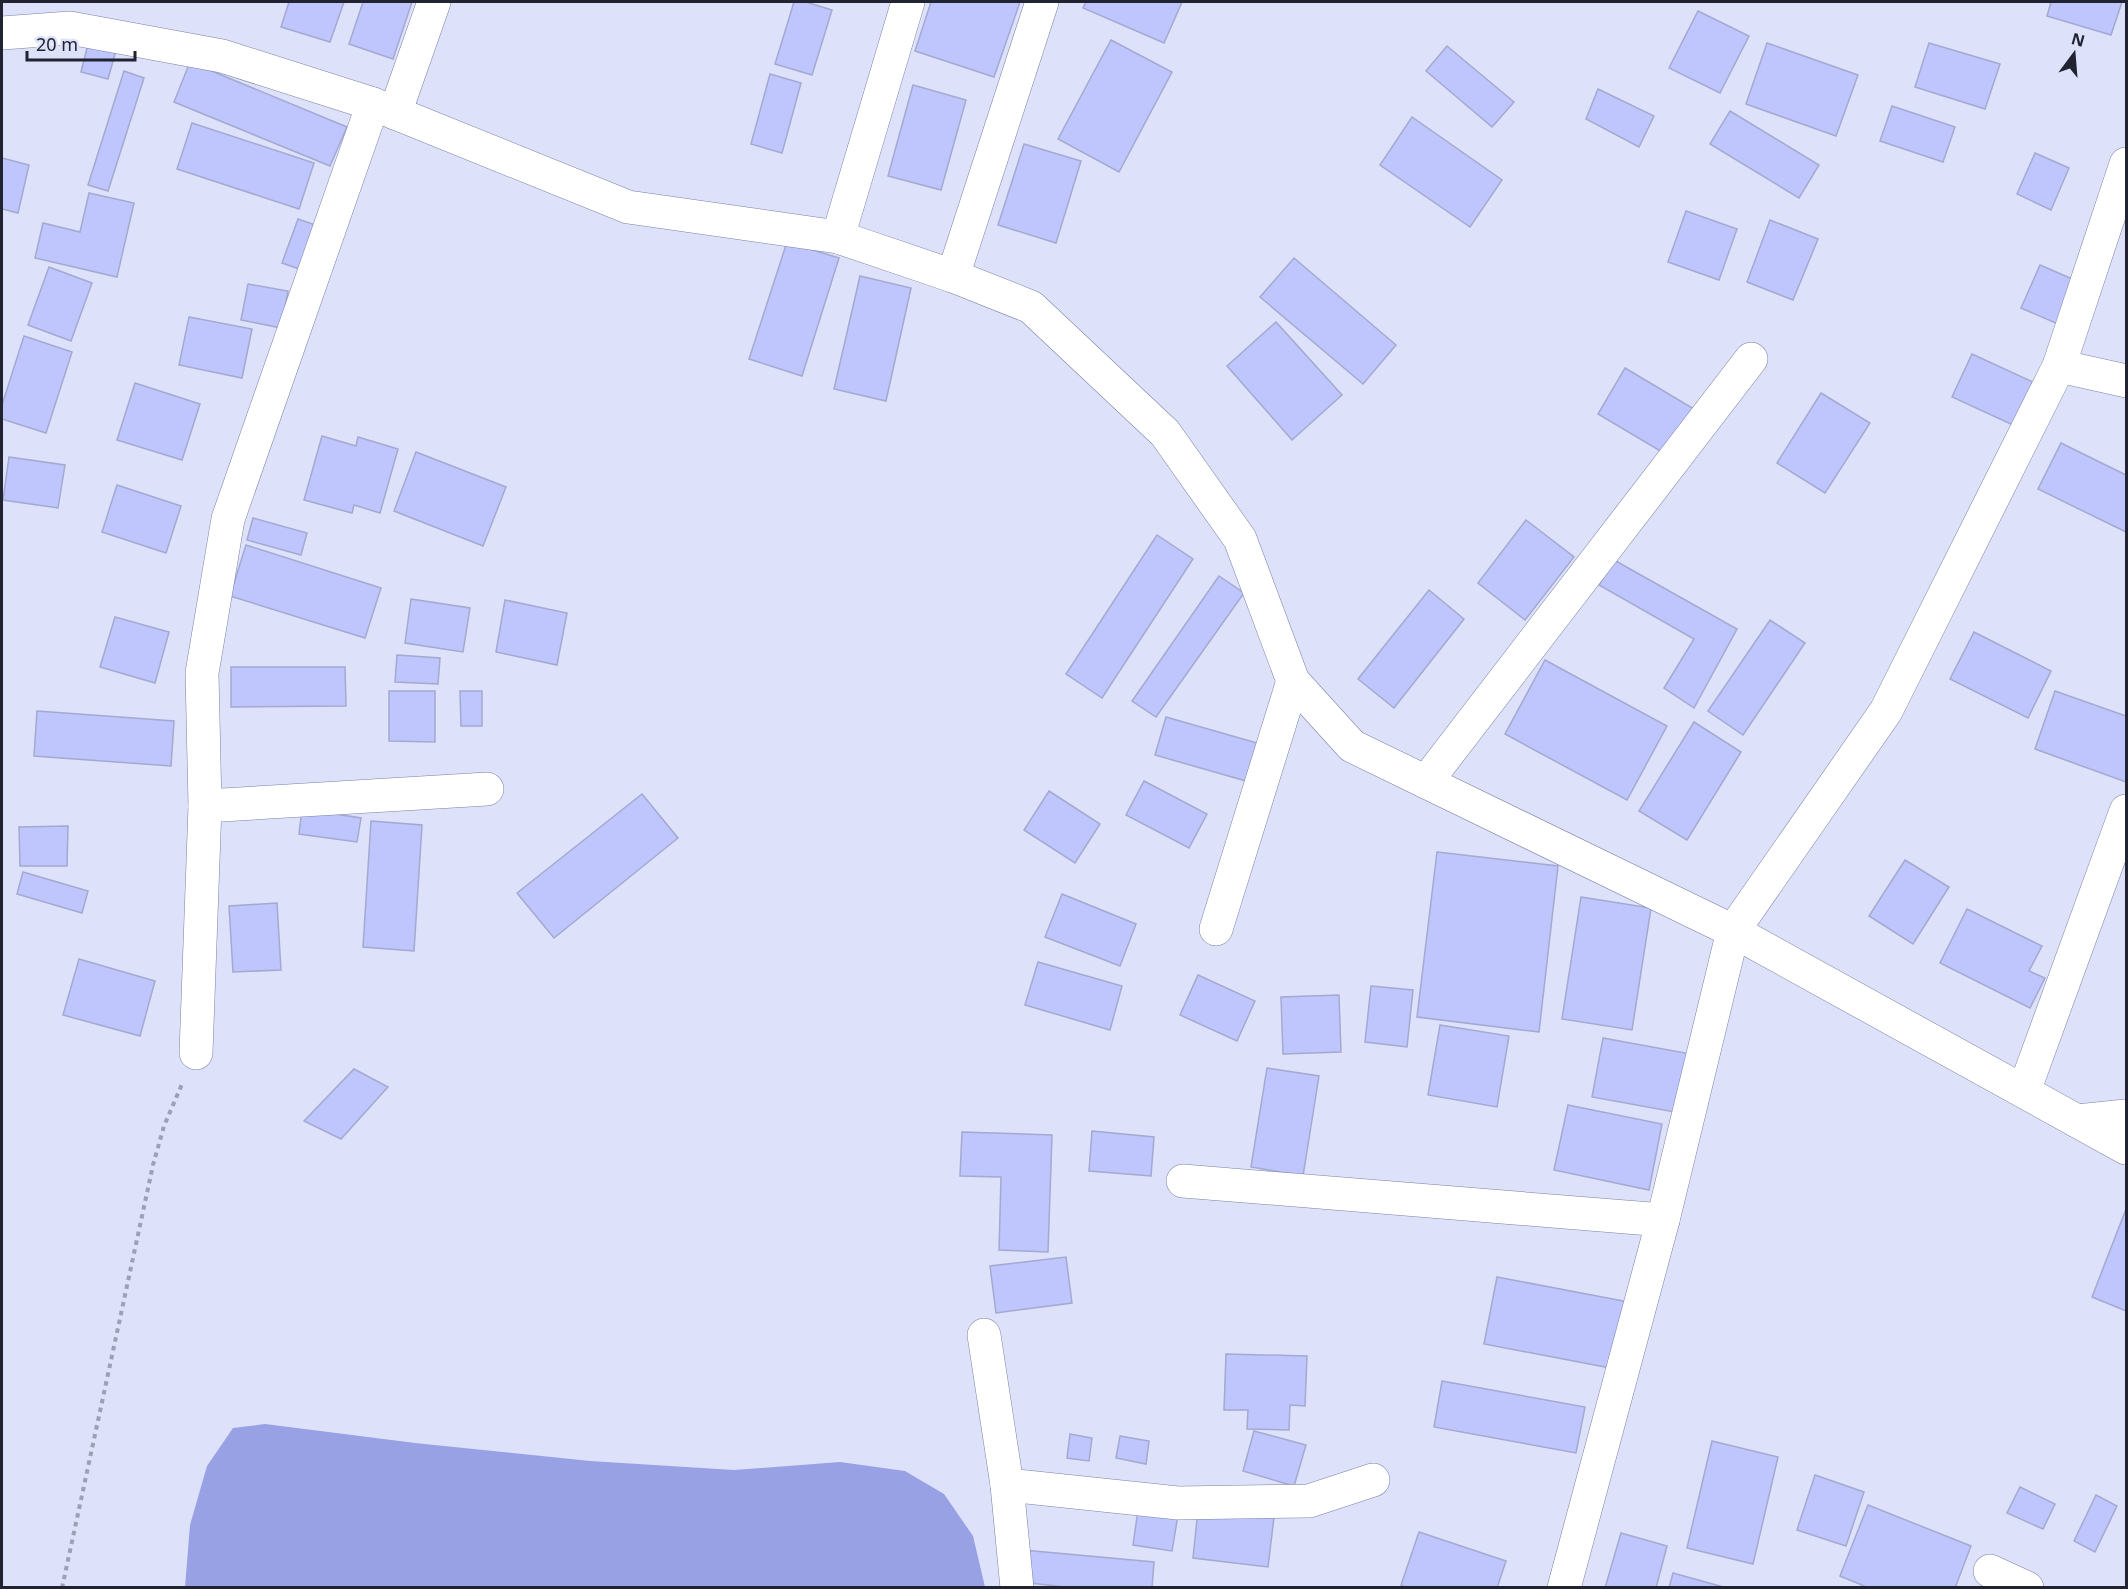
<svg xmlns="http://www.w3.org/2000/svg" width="2128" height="1589" font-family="'Noto Sans',sans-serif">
  <rect width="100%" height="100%" fill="#dde1f9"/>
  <polygon fill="#98a1e3" points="265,1424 415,1443 590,1461 734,1470 840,1462 905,1471 944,1494 973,1536 985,1587 185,1587 190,1525 207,1466 233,1428"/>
  <g fill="#bec6fd" stroke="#a3a9d0" stroke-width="1.5">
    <polygon points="289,2 344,2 330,42 281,27"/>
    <polygon points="363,2 412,2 393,59 349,44"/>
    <polygon points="794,2 806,2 832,10 812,75 775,64"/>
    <polygon points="931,2 1020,2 994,77 915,51"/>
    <polygon points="1086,2 1182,2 1164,43 1083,8"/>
    <polygon points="2051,2 2122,2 2111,35 2047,16"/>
    <polygon points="1698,11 1749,36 1720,93 1669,68"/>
    <polygon points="89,40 117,47 108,79 81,72"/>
    <polygon points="1111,40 1172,72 1119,172 1058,139"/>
    <polygon points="1767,43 1858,75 1836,136 1746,104"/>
    <polygon points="1929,43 2000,64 1985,109 1915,87"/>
    <polygon points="1447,46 1514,102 1492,127 1426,71"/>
    <polygon points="190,62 347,127 330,166 174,102"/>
    <polygon points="124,71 144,78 108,191 88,185"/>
    <polygon points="770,74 801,83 782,153 751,144"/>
    <polygon points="913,85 966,100 941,190 888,176"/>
    <polygon points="1598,89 1654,116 1639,147 1586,119"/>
    <polygon points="1892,106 1955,127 1943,162 1880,141"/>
    <polygon points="1730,111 1819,165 1799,198 1710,144"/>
    <polygon points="1412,117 1502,180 1470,227 1380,165"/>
    <polygon points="192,123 314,163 299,209 177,169"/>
    <polygon points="1024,144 1081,161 1056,243 998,225"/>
    <polygon points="2035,153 2069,168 2051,210 2017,194"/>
    <polygon points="2,158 29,165 18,213 2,209"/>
    <polygon points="89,193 134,203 117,277 35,258 43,223 80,232"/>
    <polygon points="1686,211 1737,229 1719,280 1668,262"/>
    <polygon points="298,219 318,226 302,270 282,263"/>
    <polygon points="1770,220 1818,239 1793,300 1747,282"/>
    <polygon points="787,242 839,258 802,376 749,359"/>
    <polygon points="1294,258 1396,345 1363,384 1260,297"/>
    <polygon points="2040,265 2077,281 2058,324 2021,308"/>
    <polygon points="49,267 92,283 71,341 28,325"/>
    <polygon points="860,276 911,288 886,401 834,389"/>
    <polygon points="248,284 288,291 281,328 241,320"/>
    <polygon points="189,317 252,329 242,378 179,365"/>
    <polygon points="1276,322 1342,395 1292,440 1227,366"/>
    <polygon points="24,336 72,352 46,433 2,419 2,405"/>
    <polygon points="1972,354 2033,382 2013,425 1952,397"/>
    <polygon points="1625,368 1694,409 1667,455 1598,414"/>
    <polygon points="135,383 200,404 182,460 117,440"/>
    <polygon points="1821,393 1870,423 1825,493 1777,463"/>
    <polygon points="322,436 356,446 358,437 398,449 380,513 354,505 352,513 304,500"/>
    <polygon points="2061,443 2126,475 2126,532 2038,489"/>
    <polygon points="416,452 506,487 483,546 394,511"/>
    <polygon points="9,457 65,465 58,508 3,500"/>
    <polygon points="117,485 181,506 166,553 102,532"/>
    <polygon points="253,518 307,533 301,555 247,540"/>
    <polygon points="1526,520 1574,557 1525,620 1478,583"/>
    <polygon points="1157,535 1193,559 1102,698 1066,674"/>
    <polygon points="246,545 381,588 365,638 230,596"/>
    <polygon points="1614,560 1737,629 1694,708 1664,688 1694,639 1599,585"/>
    <polygon points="1219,576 1244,593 1156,717 1132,701"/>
    <polygon points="1429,590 1464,619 1394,708 1358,679"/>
    <polygon points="411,599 470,608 463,652 405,643"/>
    <polygon points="505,600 567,613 557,665 496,652"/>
    <polygon points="115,617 169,632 155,683 100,667"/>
    <polygon points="1770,620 1805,643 1743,735 1708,711"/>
    <polygon points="1974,632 2051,671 2028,718 1950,679"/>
    <polygon points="397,655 440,658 438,684 395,682"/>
    <polygon points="1545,660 1667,726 1627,800 1505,734"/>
    <polygon points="231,667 345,667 346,706 231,707"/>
    <polygon points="389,691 435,691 435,742 389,741"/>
    <polygon points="460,691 482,691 482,726 461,726"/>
    <polygon points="2055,691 2126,716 2126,782 2035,749"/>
    <polygon points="37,711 174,721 171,766 34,756"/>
    <polygon points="1166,717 1264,745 1253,783 1155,755"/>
    <polygon points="1694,722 1741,752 1687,840 1639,811"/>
    <polygon points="1144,781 1207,814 1189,848 1126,815"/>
    <polygon points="1049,791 1100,824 1075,863 1024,830"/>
    <polygon points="642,794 678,838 554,938 517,893"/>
    <polygon points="302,809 361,818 357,842 299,834"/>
    <polygon points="371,821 422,825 414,951 363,947"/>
    <polygon points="68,826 67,866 20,866 19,827"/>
    <polygon points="1437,852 1558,866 1539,1032 1417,1017"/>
    <polygon points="1905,860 1949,887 1913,944 1869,916"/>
    <polygon points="23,872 88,891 82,913 17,894"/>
    <polygon points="1062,894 1136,924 1120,966 1045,937"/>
    <polygon points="1581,897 1651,908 1632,1030 1562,1019"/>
    <polygon points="277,903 281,970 233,972 229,906"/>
    <polygon points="1967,909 2042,946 2029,971 2045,978 2030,1008 1940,963"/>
    <polygon points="79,959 155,981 140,1036 63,1015"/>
    <polygon points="1038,962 1122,986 1110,1030 1025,1005"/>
    <polygon points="1198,975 1255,1001 1237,1041 1180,1015"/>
    <polygon points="1371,986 1413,990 1407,1047 1365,1042"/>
    <polygon points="1339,995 1341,1052 1283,1054 1281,997"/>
    <polygon points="1440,1025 1509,1036 1497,1107 1428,1095"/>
    <polygon points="1603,1038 1691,1054 1680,1113 1592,1097"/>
    <polygon points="1267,1068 1319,1076 1303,1176 1251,1167"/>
    <polygon points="354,1069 388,1087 341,1139 304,1121"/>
    <polygon points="1568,1105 1662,1124 1649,1190 1554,1170"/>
    <polygon points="1092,1131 1154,1137 1151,1176 1089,1171"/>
    <polygon points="962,1132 1052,1135 1048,1252 999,1250 1001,1177 960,1176"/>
    <polygon points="2126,1209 2126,1311 2092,1297"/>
    <polygon points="1066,1257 1072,1303 996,1313 990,1266"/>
    <polygon points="1497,1277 1634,1303 1621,1370 1484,1344"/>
    <polygon points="1226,1354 1307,1356 1305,1406 1290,1405 1289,1430 1247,1429 1248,1410 1224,1410"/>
    <polygon points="1442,1381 1585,1407 1576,1453 1434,1427"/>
    <polygon points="1254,1431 1306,1445 1294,1486 1243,1471"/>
    <polygon points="1070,1434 1092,1438 1089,1461 1067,1458"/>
    <polygon points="1120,1436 1149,1441 1146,1464 1116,1458"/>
    <polygon points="1712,1441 1778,1457 1753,1564 1687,1548"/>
    <polygon points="1815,1475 1864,1492 1846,1546 1797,1530"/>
    <polygon points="2020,1487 2055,1504 2043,1529 2007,1513"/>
    <polygon points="2096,1495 2117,1506 2095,1552 2074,1541"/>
    <polygon points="1199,1500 1275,1509 1268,1567 1193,1558"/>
    <polygon points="1139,1503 1179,1509 1172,1551 1133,1545"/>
    <polygon points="1868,1505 1971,1546 1955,1588 1869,1588 1840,1576"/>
    <polygon points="1419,1532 1506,1561 1497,1588 1407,1588 1401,1585"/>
    <polygon points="1621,1533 1667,1546 1656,1588 1605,1588"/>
    <polygon points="1023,1550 1154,1562 1152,1588 1074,1588 1021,1582"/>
    <polygon points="1673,1573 1727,1588 1669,1588"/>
  </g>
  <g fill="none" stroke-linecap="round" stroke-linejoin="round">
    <defs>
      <g id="street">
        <polyline points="2,33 70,28 222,56 373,104 628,207 838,237 953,276 1031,307 1165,433 1240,539 1293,681 1352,746 1733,931 2126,1148"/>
        <polyline points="395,113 434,2"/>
        <polyline points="838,237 908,2"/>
        <polyline points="953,276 1042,2"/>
        <polyline points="2059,366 2126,381"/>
        <polyline points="1426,782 1751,359"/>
        <polyline points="205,806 487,789"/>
        <polyline points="1216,929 1293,681"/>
        <polyline points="196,1053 205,806 202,673 228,519 373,104"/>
        <polyline points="2024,1091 2126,811"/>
        <polyline points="2077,1121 2126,1116"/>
        <polyline points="1183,1181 1663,1220"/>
        <polyline points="984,1335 1007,1485 1017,1588"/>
        <polyline points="1007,1485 1178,1503 1309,1501 1373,1480"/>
        <polyline points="1990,1571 2027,1588"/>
        <polyline points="1564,1588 1663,1220 1733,931 1886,711 2059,366 2126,164"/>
      </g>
    </defs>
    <use href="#street" stroke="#7b81a5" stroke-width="34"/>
    <polyline stroke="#9da0b5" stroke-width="4" stroke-dasharray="4.5 4.5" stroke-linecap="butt" points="62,1588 153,1165 164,1126 182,1084"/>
    <use href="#street" stroke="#fff" stroke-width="33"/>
  </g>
  <rect width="2128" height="1589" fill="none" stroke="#212332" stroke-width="6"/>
  <g transform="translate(2074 54) rotate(16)" stroke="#dde1f9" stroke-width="4.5" paint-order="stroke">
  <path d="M0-4.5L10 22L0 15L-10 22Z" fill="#212332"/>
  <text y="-9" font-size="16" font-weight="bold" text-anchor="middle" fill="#212332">N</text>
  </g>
  <path d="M27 51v9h108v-9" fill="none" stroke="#212332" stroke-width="3"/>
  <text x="36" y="51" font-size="18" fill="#212332" stroke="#dde1f9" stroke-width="4.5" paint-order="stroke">20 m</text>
</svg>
